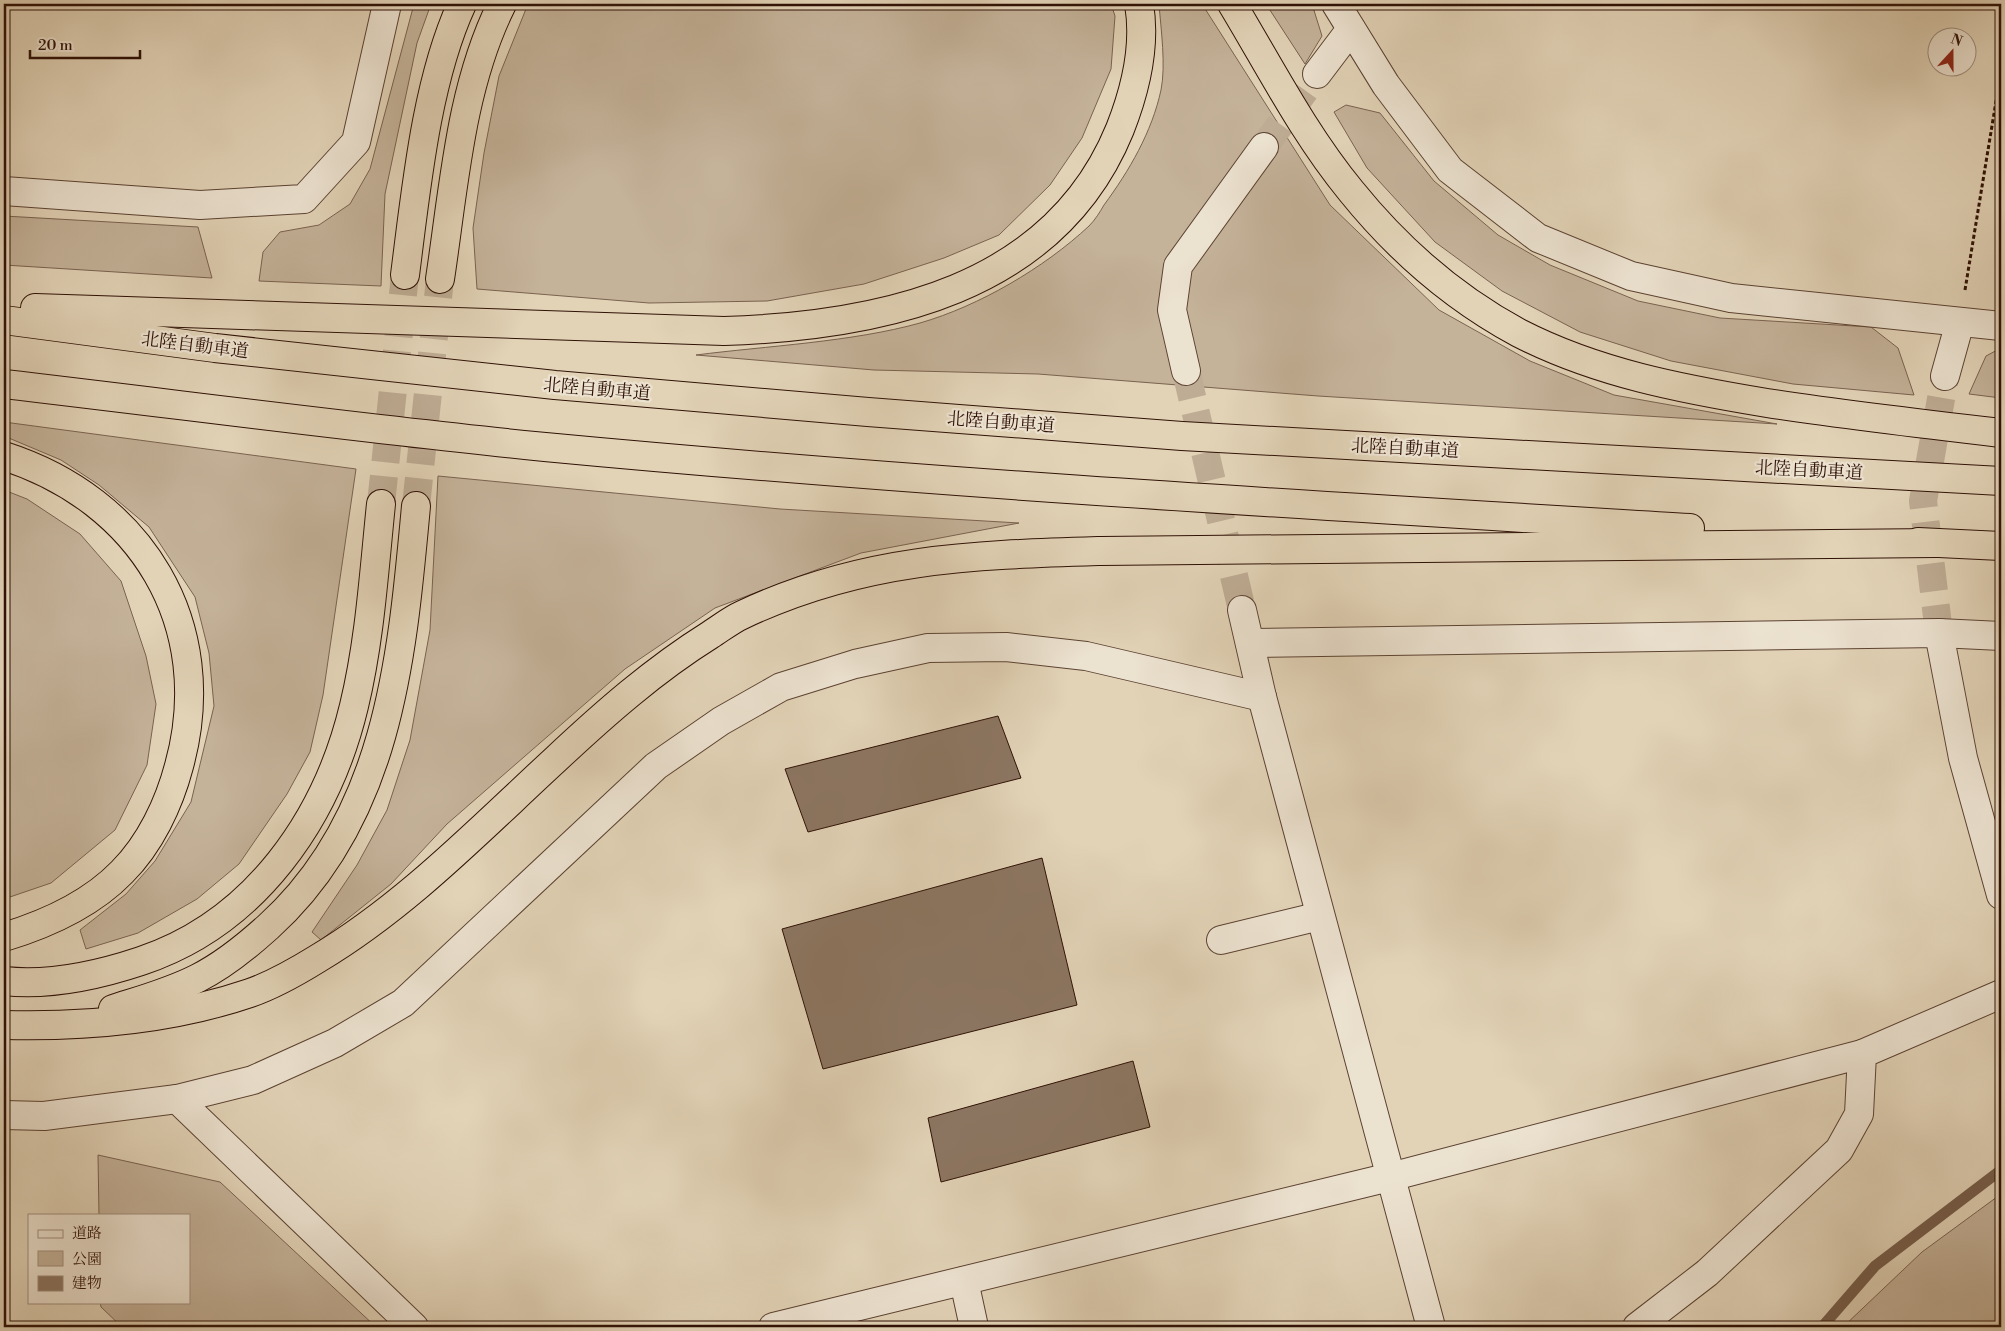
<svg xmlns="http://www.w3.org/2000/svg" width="2005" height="1331" font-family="'Libre Bodoni','Noto Serif JP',serif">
  <rect width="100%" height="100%" fill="#e2d3b7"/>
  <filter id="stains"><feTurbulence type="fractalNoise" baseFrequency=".004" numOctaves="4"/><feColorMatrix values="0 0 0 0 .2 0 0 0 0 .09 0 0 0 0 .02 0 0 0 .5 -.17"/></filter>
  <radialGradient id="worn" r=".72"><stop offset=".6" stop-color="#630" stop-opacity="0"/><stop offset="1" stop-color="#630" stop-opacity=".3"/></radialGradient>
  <g fill="#c4b299" stroke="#7a6250">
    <polygon points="414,4 431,4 417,43 385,194 381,286 259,281 263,252 280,232 319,225 350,204 370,169"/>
    <polygon points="528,4 1111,4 1115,16 1111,69 1082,138 1050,185 999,235 944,258 864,284 767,301 649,303 477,289 473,228 484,153 499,76"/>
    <path d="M1159,4H1202L1330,205L1439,310L1530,361L1614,395L1777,424L1318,396L1038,374L874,370L696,355C766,346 852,342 920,323C979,306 1044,268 1089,226C1095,220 1100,212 1104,205C1129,171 1152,132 1161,90C1166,65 1161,30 1159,4Z"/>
    <polygon points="1266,4 1312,4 1322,36 1305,64"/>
    <polygon points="1346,105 1380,113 1434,181 1498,235 1550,265 1638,301 1720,318 1871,327 1898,348 1914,395 1793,384 1671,361 1580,332 1502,291 1435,242 1367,168 1334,112"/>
    <polygon points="4,216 198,227 212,278 4,265"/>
    <polygon points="2001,348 2001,398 1969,394 1986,356"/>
    <polygon points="4,422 356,469 323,695 310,752 287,794 239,864 197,899 138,933 86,949 80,930 126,894 155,861 191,802 214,706 209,653 195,597 149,527 99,485 61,460 4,436"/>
    <polygon points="438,476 780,509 1019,523 861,553 715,608 625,669 447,824 391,884 321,940 312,932 357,865 387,810 410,740 430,630"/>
    <polygon points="4,490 27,499 80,534 121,581 146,656 156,704 147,765 115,830 51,883 4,899"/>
    <polygon points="98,1155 220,1182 376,1327 122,1327 101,1307 100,1302 189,1302 189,1215 99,1215"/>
    <polygon points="2001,1194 2001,1327 1843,1327 1922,1252"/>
  </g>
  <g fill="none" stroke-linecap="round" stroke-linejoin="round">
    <polyline stroke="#765e4c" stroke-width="11" points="1822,1327 1875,1266 2001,1170"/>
  </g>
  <g fill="#8c7662" stroke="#2f1106">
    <polygon points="998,716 1021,778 808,832 785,769"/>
    <polygon points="1042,858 1077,1005 823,1069 782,929"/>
    <polygon points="1133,1061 1150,1127 941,1182 928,1118"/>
  </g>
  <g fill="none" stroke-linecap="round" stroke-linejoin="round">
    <g stroke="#beac94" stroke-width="28" stroke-dasharray="28 14" stroke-linecap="butt">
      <polyline points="1264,147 1317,74"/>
      <polyline points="1186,371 1242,610"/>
      <polyline points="1939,633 1923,501 1945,376"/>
    </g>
    <g stroke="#beac94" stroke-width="28" stroke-dasharray="28 14" stroke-linecap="butt">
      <polyline points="381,504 405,275"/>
      <polyline points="416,506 440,279"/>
    </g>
    <defs>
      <g id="minor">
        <polyline points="1336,4 1386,85 1450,170 1538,238 1631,276 1731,298 2001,326"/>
        <polyline points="1317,74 1351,29"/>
        <polyline points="4,191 200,205 304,199 356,142 387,4"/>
        <polyline points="1186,371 1172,310 1178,266 1264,147"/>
        <polyline points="1945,376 1960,322"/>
        <polyline points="1242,610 1262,697 1431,1327"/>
        <polyline points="1939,633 1963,758 2001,895"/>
        <polyline points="1250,643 1939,633 2001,636"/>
        <polyline points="1221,940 1320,916"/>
        <polyline points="4,1115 44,1116 177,1099 253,1080 335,1043 403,1003 656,766 721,721 781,687 855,664 928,648 1006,647 1086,656 1262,697"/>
        <polyline points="964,1281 974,1327"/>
      </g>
      <g id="tertiary">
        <polyline points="177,1099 414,1327"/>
        <polyline points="773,1327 1390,1177 1862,1054"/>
        <polyline points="1637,1327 1707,1273 1839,1150 1859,1114 1862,1054 2001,994"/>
      </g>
      <g id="motorway">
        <path d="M1232,4C1270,67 1304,134 1351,191C1397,248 1454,298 1519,333C1597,373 1682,389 1767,403C1845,415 1923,424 2001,433"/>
        <path d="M405,275C416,190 426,82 462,4"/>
        <path d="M440,279C454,187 460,88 502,4"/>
        <path d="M35,308L724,331C880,326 1054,291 1120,129C1135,91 1146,45 1139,4"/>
        <polyline points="4,320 215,348 555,385 868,412 1182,436 2001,481"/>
        <path d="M4,384C184,405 364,429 545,447C926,483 1308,505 1690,528"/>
        <path d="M4,456C141,500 218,624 179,766C169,804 150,844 122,872C90,905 47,924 4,937"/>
        <polyline points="1918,542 2001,546"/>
        <path d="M4,981C49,986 99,975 141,961C255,923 327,819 354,706C370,640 374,571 381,504"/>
        <path d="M113,1009C141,1000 171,992 198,978C224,965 247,946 268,927C389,818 402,658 416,506"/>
        <path d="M4,1025C86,1027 171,1020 250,993C273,985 296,972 317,959C406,906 479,830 555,760C604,714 654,670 710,635C721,628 731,620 742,615C862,558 972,555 1101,551L1936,543"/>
      </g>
    </defs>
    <use href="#minor" stroke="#5c4232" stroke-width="30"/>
    <use href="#tertiary" stroke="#5c4232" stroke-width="30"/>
    <use href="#motorway" stroke="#2f1106" stroke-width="30"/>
    <polyline stroke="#2f1106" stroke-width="3" stroke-dasharray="4 2.5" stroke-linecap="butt" points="1965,290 2001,71"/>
    <use href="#minor" stroke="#ece2d0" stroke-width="28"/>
    <use href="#tertiary" stroke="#ece2d0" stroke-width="28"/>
    <use href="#motorway" stroke="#e2d3b7" stroke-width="28"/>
  </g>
  <g text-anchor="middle" stroke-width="4.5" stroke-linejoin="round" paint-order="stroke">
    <g font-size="18" fill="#2f1106" stroke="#ece2d0">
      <text transform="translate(195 345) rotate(7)" y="6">北陸自動車道</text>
      <text transform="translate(597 389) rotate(5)" y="6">北陸自動車道</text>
      <text transform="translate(1001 422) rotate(4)" y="6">北陸自動車道</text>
      <text transform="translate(1405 448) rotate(3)" y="6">北陸自動車道</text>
      <text transform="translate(1809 470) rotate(3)" y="6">北陸自動車道</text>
    </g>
  </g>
  <rect width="2005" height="1331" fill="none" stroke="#e2d3b7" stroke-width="20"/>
  <rect x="5" y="5" width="1995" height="1321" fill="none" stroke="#2f1106" stroke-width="2.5"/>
  <rect x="10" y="10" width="1985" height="1311" fill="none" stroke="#2f1106"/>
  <rect x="28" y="1214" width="162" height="90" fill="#ece2d0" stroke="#a08e7f"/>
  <rect x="38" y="1230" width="25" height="8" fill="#ece2d0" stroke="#a08e7f"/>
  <text x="72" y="1238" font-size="15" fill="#2f1106">道路</text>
  <rect x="38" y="1251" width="25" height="15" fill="#c4b299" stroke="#a08e7f"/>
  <text x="72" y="1264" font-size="15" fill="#2f1106">公園</text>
  <rect x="38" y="1276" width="25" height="15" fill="#8c7662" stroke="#a08e7f"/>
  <text x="72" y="1288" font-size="15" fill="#2f1106">建物</text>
  <g transform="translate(1952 52) rotate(21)"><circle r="24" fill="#ece2d0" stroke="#a08e7f"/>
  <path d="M0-4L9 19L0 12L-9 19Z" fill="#8f2418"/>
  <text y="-8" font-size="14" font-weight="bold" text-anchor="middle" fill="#2f1106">N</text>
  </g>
  <path d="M30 50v8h110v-8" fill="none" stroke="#2f1106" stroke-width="2.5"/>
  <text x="38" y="50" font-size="15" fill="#2f1106" stroke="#ece2d0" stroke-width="4" paint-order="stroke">20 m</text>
  <rect width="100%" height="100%" filter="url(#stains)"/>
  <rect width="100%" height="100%" fill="url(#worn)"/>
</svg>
